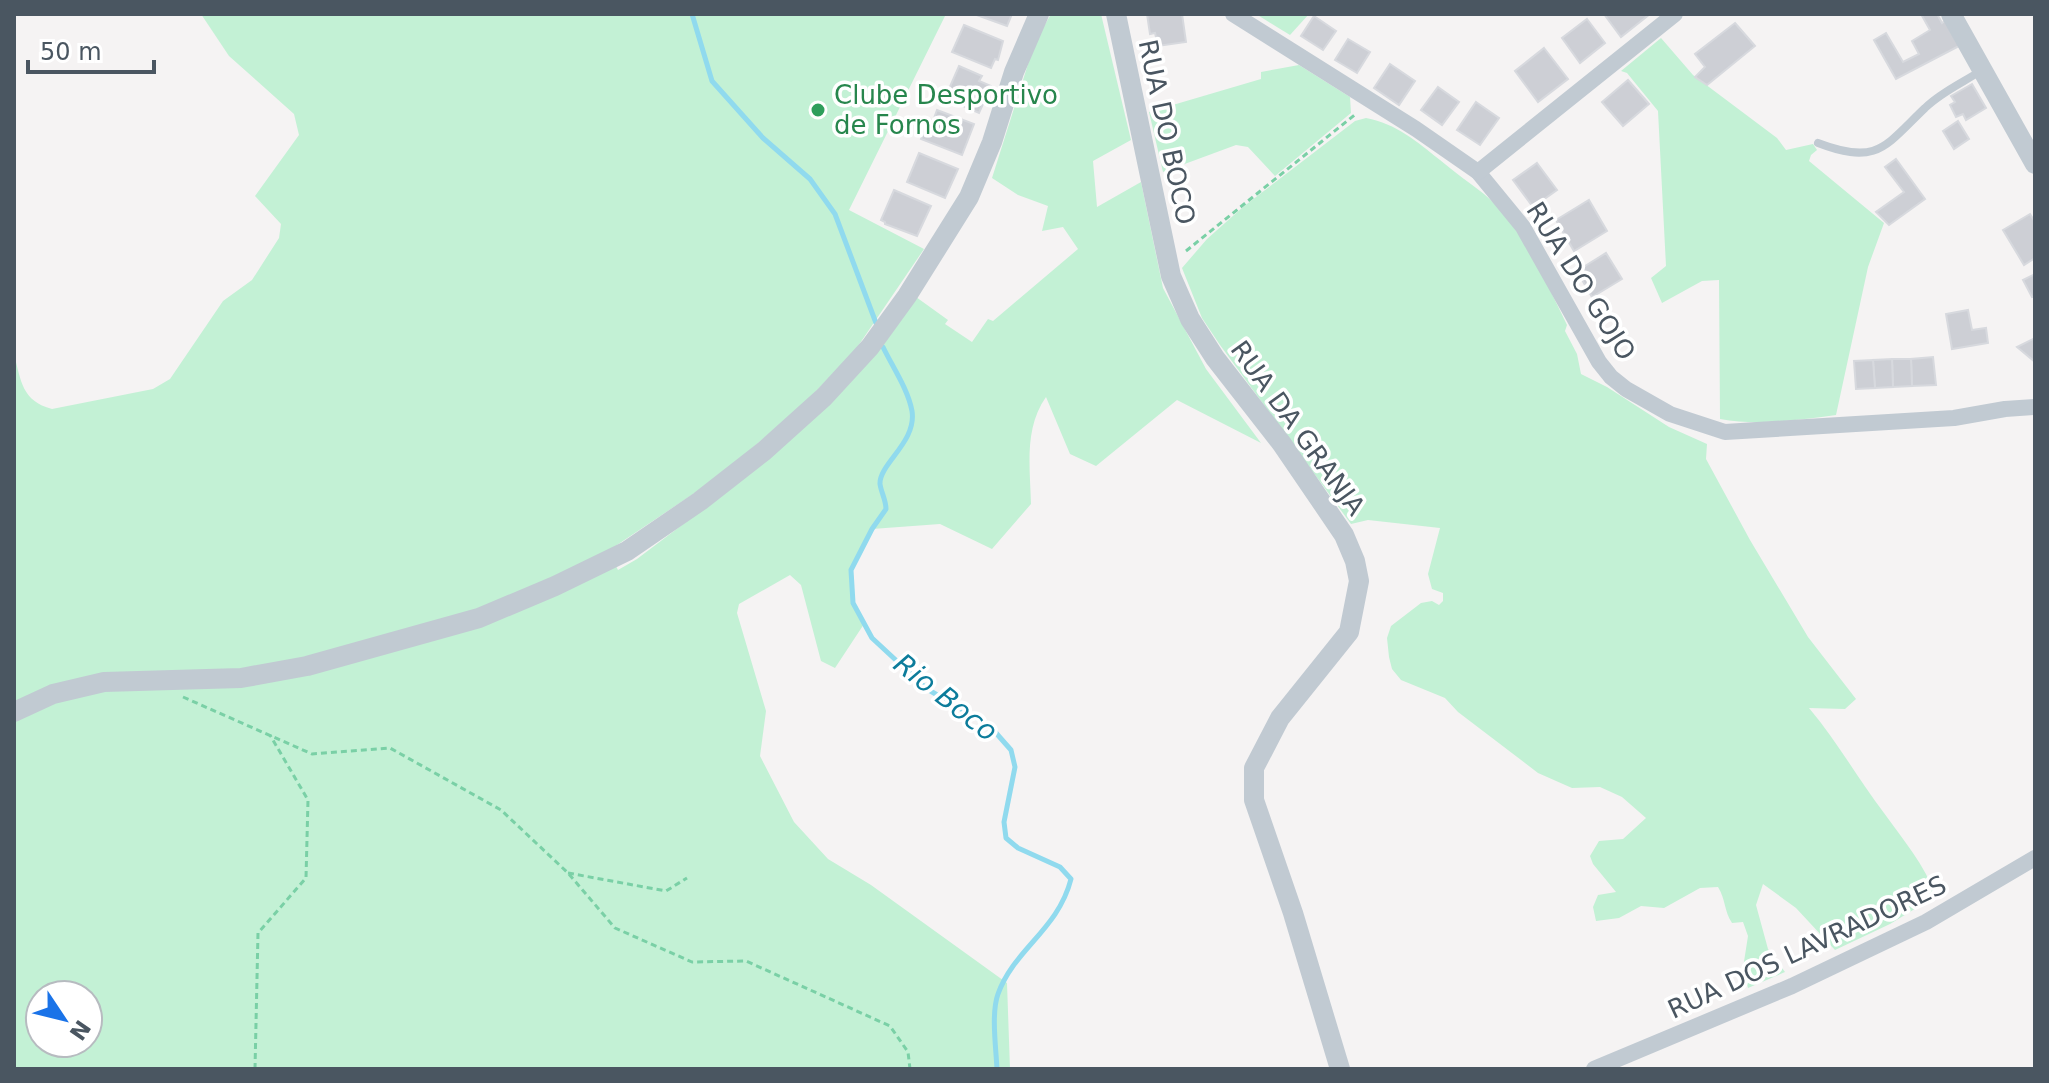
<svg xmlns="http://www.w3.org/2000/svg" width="2049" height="1083" font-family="'DejaVu Sans',sans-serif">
  <rect width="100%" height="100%" fill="#f5f3f3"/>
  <g fill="#c3f1d5" fill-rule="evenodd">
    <path d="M201,14H946L849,210L924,249L856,349L803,405L717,478L608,551L618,570L637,559C739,481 848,408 916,297L948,320L945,324L972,342L988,319L993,321L1078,249L1063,227L1042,231L1048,206L1018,195L992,178L1035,42L1051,14H1101L1131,140L1093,161L1097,207L1141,182L1163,288L1206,369L1261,443L1177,400L1096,466L1070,454L1046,397C1024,428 1030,467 1031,504L992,549L940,524L872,529C852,568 841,582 864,624L835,668L821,661L801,585L790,575L739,604L737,613L766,711L760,756L794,822L828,859L871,885L1007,983L1010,1069H14V354C21,381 22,401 52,409L153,389L170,379L223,301L252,280L279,238L281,224L255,196L299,135L294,114L229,56ZM40,995H88V1043H40Z"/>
    <polygon points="1256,14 1309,14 1290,35"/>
    <path d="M1661,38L1693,75L1777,138L1786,150L1813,144L1817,150L1811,155L1809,161L1884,223L1868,267L1836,415C1798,420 1758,426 1720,419L1719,280L1702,281L1662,303L1651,278L1666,266L1658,111L1627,73L1621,71Z"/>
    <polygon points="1299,65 1350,97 1351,113 1275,176 1248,147 1236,145 1163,172 1149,112 1261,79 1261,72"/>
    <path d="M1366,118C1397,124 1416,141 1440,160C1454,172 1470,183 1484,194C1523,227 1545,280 1567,325L1565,331L1577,354L1581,374L1607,387L1669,427L1707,444L1706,459L1750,540L1808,637L1856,699L1845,709L1809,708C1837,741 1858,779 1884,813C1904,841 1924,864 1936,896L1890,924L1835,950L1796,908L1763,884L1756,905L1768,949L1785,972L1748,988L1743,968L1748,936L1743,922L1732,923C1724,911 1726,900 1718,887L1700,888L1664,908L1641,906L1619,918L1596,921L1593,907L1598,895L1616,892L1593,864L1590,856L1599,841L1623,839L1646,818L1622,797L1600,787L1572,788L1538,773L1458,712L1445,698L1401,680L1392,669L1389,657L1387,638L1391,626L1421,603L1432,601L1439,605L1443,601V593L1432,589L1428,574L1440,528L1368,520L1351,524L1220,345L1202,318L1182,268L1207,239L1243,207L1355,121Z"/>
  </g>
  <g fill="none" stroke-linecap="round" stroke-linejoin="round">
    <g stroke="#90daee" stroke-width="5">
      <polyline points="692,14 712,81 763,138 810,179 835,214 876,323"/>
      <path d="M883,347C892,366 908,389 912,411C917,442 879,464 880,484C881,492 886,500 886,509L872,529L851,570L853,603L872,638L927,689L989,725L1011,750L1015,767L1004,822L1006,838L1018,848L1060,867L1071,879C1058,930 1014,949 998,994C991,1013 996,1048 997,1069"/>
    </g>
  </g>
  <g fill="#cdcfd5" stroke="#d7d9de" stroke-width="2">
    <polygon points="974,14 1012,14 1007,26"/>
    <polygon points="1147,14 1182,14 1186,42 1158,46 1155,33 1150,34"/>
    <polygon points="1604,14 1650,14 1621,37"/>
    <polygon points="1921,14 1937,14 1942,23 1945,21 1959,46 1896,79 1874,40 1886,33 1903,62 1919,54 1912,41 1930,30"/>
    <polygon points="1314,16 1336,31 1323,50 1301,36"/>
    <polygon points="1587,19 1605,43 1580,63 1562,38"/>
    <polygon points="1735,23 1755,46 1707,85 1695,77 1705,67 1695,54"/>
    <polygon points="964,25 1003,41 998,60 995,59 991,68 952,52"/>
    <polygon points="1348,39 1370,52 1357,73 1335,60"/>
    <polygon points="1544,48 1568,79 1538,102 1515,71"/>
    <polygon points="1390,64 1415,81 1399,105 1374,88"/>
    <polygon points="959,66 982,76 979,81 991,86 979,113 945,98"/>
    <polygon points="1628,80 1649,104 1623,126 1602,102"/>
    <polygon points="1972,84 1986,108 1966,120 1963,114 1956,117 1950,105 1955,102 1951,96"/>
    <polygon points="1438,87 1459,102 1442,125 1421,110"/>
    <polygon points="1476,102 1499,118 1480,145 1457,130"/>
    <polygon points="937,110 974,124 962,155 921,139 929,119 933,121"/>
    <polygon points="1958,121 1969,139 1954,149 1943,131"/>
    <polygon points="919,153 958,169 945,198 907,182"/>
    <polygon points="1896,159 1925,199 1889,225 1876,212 1904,192 1885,167"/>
    <polygon points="1537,163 1557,190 1533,207 1513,180"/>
    <polygon points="894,190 931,206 917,236 885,224 885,222 881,220"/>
    <polygon points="1589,200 1607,231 1574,251 1556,220"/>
    <polygon points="2030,214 2035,222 2035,258 2024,265 2003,230"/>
    <polygon points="1606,253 1622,279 1592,297 1577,271"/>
    <polygon points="2035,274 2035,296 2032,297 2023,280"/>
    <polygon points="1968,310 1972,330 1986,328 1988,343 1952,349 1946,314"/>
    <polygon points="2035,338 2035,362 2017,347"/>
    <polygon points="1933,357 1936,385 1912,386 1911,359"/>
    <polygon points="1892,359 1911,359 1912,386 1893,387"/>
    <polygon points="1892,359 1893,387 1875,388 1873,360"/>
    <polygon points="1873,360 1875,388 1856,389 1854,361"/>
  </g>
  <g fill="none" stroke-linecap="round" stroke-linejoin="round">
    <g stroke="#7ad0a6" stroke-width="3" stroke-dasharray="6 4" stroke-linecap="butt">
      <polyline points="1186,251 1357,113"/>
      <polyline points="183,697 312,754 390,748 501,810 568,873 615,928 692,962 746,961 890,1026 908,1052 910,1069"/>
      <polyline points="568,873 666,891 687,878"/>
      <polyline points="255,1069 258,933 306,878 308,800 270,735"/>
    </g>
    <path stroke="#c1cad2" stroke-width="8" d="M1818,143C1878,166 1885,146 1925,108C1941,92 1964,82 1982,70"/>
    <g stroke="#c1cad2" stroke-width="16">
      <polyline points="1233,14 1416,129 1478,172 1523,227 1599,362 1611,377 1626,389 1670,414 1725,432 1954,418 2005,409 2035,407"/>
      <polyline points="1478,172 1675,14"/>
      <polyline points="1594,1069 1792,986 1926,922 2035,858"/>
    </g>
    <g stroke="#c1cad2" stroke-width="20">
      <polyline points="1116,14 1171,276 1190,319 1215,358 1282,444 1344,535 1355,561 1359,581 1349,632 1280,718 1254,768 1254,800 1293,913 1340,1069"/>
      <polyline points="1951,14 2035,164"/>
      <polyline points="14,712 53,694 104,682 241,678 307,666 479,618 555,586 627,551 700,501 764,451 824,397 870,347 907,296 969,197 992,142 1014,72 1039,14"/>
    </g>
  </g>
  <circle fill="#2e9e5b" stroke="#fff" stroke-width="3" cx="818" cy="110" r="8"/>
  <g text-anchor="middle" stroke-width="7" stroke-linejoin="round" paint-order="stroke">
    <g font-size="26" fill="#27864d" stroke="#fff" text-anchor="start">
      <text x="834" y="104">Clube Desportivo<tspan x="834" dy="30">de Fornos</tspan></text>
    </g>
    <g font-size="26" fill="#4a5661" stroke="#fff">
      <text transform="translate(1167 132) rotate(78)" y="9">RUA DO BOCO</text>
      <text transform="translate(1581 281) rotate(58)" y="9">RUA DO GOJO</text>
      <text transform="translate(1298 428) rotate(54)" y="9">RUA DA GRANJA</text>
      <text transform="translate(1807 947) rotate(-25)" y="9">RUA DOS LAVRADORES</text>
    </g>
    <g font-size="28" font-style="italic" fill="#0c7c9b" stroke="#fff">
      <text transform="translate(946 697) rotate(38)" y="10">Rio Boco</text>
    </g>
  </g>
  <rect width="2049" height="1083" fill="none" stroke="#4a5661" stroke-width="32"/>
  <g transform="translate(64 1019) rotate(125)"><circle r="38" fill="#ffffff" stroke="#b7bbc0" stroke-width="2"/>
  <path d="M0-6L14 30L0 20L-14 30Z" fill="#1a73e8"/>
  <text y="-12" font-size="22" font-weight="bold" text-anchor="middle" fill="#4a5661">N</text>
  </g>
  <path d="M28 60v12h126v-12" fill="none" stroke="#4a5661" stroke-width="4"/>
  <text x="40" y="60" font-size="24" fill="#4a5661" stroke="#ffffff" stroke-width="6" paint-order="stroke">50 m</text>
</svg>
